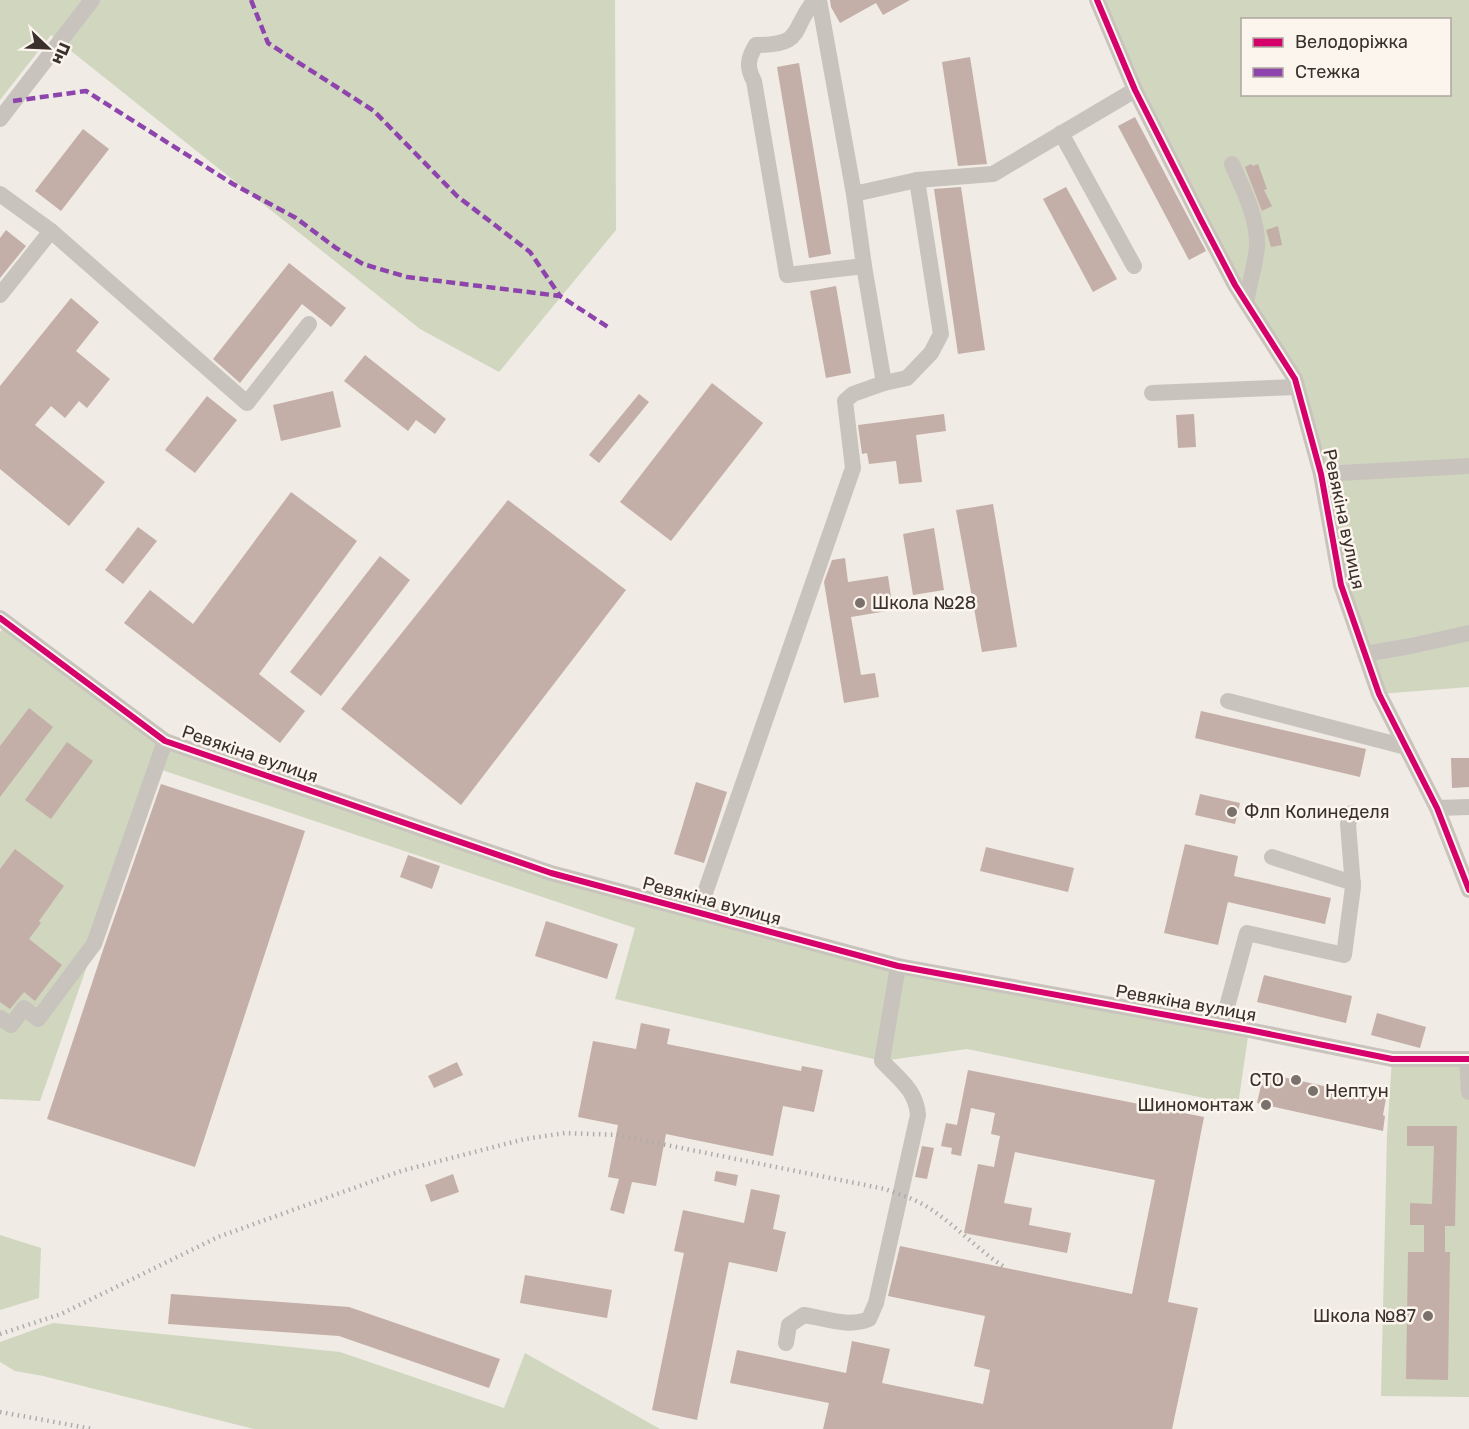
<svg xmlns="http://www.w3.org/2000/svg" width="1469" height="1429" font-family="Rubik,sans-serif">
  <rect width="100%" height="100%" fill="#f0ebe5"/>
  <g fill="#d1d6bf" fill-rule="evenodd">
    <polygon points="0,0 615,0 616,230 499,372 420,329 51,35 0,100"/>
    <path d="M1097,0H1469V687L1379,694L1341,585L1295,379L1200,218ZM1242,20H1450V94H1242Z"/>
    <polygon points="7,623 165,741 551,873 898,966 1249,1030 1238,1105 967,1049 882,1061 615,999 635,928 156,768 40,1101 0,1099 0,632"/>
    <polygon points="1392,1059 1467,1059 1469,1092 1469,1397 1381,1396 1387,1135"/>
    <polygon points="0,1235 41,1248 39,1298 0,1310"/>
    <polygon points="53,1323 340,1352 504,1408 525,1353 660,1429 254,1429 43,1376 15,1371 0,1362 0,1342"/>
  </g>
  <g fill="#c3afa7">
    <polygon points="830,0 910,0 883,15 876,3 840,23 831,7"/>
    <polygon points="970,57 987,164 958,166 942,62"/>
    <polygon points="799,63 831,254 809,258 777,67"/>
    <polygon points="1135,117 1206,251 1189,260 1118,126"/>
    <polygon points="83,129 109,149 61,211 35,191"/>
    <polygon points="1251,164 1253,166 1258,164 1267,189 1264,190 1272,206 1262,211 1245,167"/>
    <polygon points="961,187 985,350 958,354 934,189"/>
    <polygon points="1066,187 1117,279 1093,292 1043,199"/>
    <polygon points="1278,226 1282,245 1271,247 1266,230"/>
    <polygon points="6,230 26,246 0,278 0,238"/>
    <polygon points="289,263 346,308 331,327 302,304 240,383 213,359"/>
    <polygon points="836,286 851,373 826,378 810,291"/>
    <polygon points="71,298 99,322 76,351 110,379 87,408 79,401 65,418 51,406 35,425 105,482 69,526 0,469 0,386"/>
    <polygon points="365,355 446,419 435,434 416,420 408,431 344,381"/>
    <polygon points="712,383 763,423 671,541 620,502"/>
    <polygon points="333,391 341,427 281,441 273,405"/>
    <polygon points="639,394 649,402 599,463 589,455"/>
    <polygon points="207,396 237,420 195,473 165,450"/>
    <polygon points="944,414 946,431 916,435 922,482 899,484 896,461 869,464 867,453 862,454 858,425"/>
    <polygon points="1194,414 1196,447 1178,448 1176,415"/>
    <polygon points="291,492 357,541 259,674 305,711 280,743 124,623 150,590 193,624"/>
    <polygon points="508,500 626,590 461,805 341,709"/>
    <polygon points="993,504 1017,647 982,652 956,510"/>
    <polygon points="138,527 157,541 123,584 105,570"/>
    <polygon points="934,528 944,590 913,595 903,534"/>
    <polygon points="380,556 410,580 321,696 290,672"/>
    <polygon points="845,558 848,582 888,576 893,610 851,617 861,675 875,673 879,697 844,703 824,582 832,560"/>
    <polygon points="29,708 53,727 0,797 0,746"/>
    <polygon points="1201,711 1366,749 1360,777 1195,738"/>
    <polygon points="67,742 93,761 51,819 25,800"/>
    <polygon points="1451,758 1469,758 1469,787 1452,788"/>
    <polygon points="696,782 727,792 704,863 674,854"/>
    <polygon points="161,784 305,831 195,1167 47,1119 103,950"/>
    <polygon points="1200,794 1240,803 1235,824 1195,815"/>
    <polygon points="1185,844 1238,856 1234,876 1331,898 1325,924 1228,902 1218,945 1164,933"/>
    <polygon points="986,847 1074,868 1068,892 980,871"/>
    <polygon points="15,849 64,886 39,921 41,923 29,939 62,965 35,1001 24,992 10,1009 0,1002 0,869"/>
    <polygon points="408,855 440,866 432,889 400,877"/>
    <polygon points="546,921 618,944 607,979 535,956"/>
    <polygon points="1264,975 1352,996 1346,1023 1257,1002"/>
    <polygon points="1377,1013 1426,1027 1420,1048 1371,1035"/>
    <polygon points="641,1023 670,1029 667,1044 801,1071 802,1066 823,1070 814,1112 783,1106 773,1156 666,1134 656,1186 632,1182 624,1214 610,1210 619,1179 608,1177 618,1125 578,1117 593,1041 636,1049"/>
    <polygon points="457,1062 463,1075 434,1088 428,1076"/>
    <polygon points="968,1070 1204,1117 1168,1302 1198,1308 1172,1429 823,1429 829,1403 730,1383 737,1350 846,1373 852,1341 890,1349 882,1383 983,1404 990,1370 974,1366 985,1316 888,1296 900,1246 1132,1294 1155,1180 1015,1152 1004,1203 1032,1208 1029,1225 1071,1233 1067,1253 964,1233 978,1164 994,1167 1000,1136 991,1134 995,1113 971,1108 961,1156 951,1154 952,1148 941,1146 946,1123 957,1125"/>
    <polygon points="1264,1073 1374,1097 1375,1090 1387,1093 1383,1115 1385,1116 1383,1131 1257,1103"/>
    <polygon points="1407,1126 1457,1126 1455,1226 1445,1226 1445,1252 1450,1252 1448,1380 1406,1379 1408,1252 1424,1252 1424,1225 1410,1225 1410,1203 1432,1204 1434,1146 1407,1146"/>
    <polygon points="922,1146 934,1148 927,1179 915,1177"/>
    <polygon points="716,1171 738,1175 736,1186 714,1181"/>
    <polygon points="453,1174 459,1192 431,1202 425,1185"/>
    <polygon points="751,1189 780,1195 773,1229 786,1232 777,1272 729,1262 697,1420 652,1410 684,1253 674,1251 683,1210 744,1223"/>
    <polygon points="525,1275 612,1290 607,1318 520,1303"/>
    <polygon points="171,1294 349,1307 500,1359 489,1388 339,1336 168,1324"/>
  </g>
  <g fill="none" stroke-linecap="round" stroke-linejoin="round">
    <g stroke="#c9c3be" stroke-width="16">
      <path d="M815,0C790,29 806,45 756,45C748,58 746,67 754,81L787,275L864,266"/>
      <polyline points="819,0 854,194 864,266 884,383"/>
      <polyline points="1097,0 1135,90 1200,218 1235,285 1295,379 1321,474 1341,585 1379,694 1437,808 1469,890"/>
      <polyline points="0,119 92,0"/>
      <polyline points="1061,133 1134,266"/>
      <path d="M1232,164C1243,189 1258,218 1257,246C1256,262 1249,285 1246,302"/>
      <polyline points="0,194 51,231 247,403 309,324"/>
      <polyline points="854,194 917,180 993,174 1135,90"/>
      <polyline points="0,295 51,231"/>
      <polyline points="1152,393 1297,387"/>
      <polyline points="1321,474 1469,466"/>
      <polyline points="0,618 165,741 551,873 898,966 1249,1030 1392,1059 1469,1059"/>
      <polyline points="1365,654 1411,646 1469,633"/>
      <polyline points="1228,701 1406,747"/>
      <polyline points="1437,808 1469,807"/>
      <polyline points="1272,857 1353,883"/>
      <polyline points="698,913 853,468 845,401 853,394 884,383 907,378 931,353 941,334 917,180"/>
      <polyline points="0,1018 11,1025 24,1008 38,1019 94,944 165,741"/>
      <polyline points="1222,1025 1247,933 1344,955 1353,887 1348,824 1352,813"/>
      <polyline points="1467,1059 1469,1092"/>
      <path d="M786,1343L789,1325L804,1315C825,1318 848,1328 869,1319L876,1303L918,1115C916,1090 899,1079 882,1061L898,966"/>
    </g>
    <g stroke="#b1aca8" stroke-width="4.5" stroke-dasharray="1.5 4.5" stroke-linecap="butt">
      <path d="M0,1334L61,1314L218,1237L401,1171L525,1139L565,1133L617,1135L885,1189C898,1194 912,1198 924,1205C953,1222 975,1248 1003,1266"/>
      <polyline points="0,1412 93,1429"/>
    </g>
    <g stroke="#8e44ad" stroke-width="4.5" stroke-dasharray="9 4.5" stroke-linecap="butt">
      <polyline points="251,0 268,43 374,111 457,196 530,252 560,296"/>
      <polyline points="13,101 86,91 233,184 296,218 336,248 363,264 407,277 560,296 611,329"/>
    </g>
    <defs>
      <g id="cycleway">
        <polyline points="1097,0 1135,90 1200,218 1235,285 1295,379 1321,474 1341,585 1379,694 1437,808 1469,890"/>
        <polyline points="0,618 165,741 551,873 898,966 1249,1030 1392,1059 1469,1059"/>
      </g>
    </defs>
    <use href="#cycleway" stroke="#fbf5ee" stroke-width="10"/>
    <use href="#cycleway" stroke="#d6006c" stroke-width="6"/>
  </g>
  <g fill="#7a716c" stroke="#fbf5ee" stroke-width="2">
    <circle cx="860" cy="603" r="6"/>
    <circle cx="1232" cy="812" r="6"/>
    <circle cx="1296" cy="1080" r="6"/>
    <circle cx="1313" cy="1091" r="6"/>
    <circle cx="1266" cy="1105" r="6"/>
    <circle cx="1428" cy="1316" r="6"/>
  </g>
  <g text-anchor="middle" stroke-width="5" stroke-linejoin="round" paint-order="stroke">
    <g font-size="18" fill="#3b302b" stroke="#fbf5ee">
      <text transform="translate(1344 519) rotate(78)" y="6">Ревякіна вулиця</text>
      <text transform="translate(250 754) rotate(19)" y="6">Ревякіна вулиця</text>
      <text transform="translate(712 901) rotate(15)" y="6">Ревякіна вулиця</text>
      <text transform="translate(1186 1003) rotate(10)" y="6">Ревякіна вулиця</text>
    </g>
    <g font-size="18" fill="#3b302b" stroke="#fbf5ee" text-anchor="start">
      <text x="872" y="609">Школа №28</text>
      <text x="1244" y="818">Флп Колинеделя</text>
      <text x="1284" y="1086" text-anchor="end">СТО</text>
      <text x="1325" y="1097">Нептун</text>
      <text x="1254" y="1111" text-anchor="end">Шиномонтаж</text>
      <text x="1416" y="1322" text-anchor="end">Школа №87</text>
    </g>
  </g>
  <rect x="1241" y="18" width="210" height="78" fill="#fbf5ee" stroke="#aea6a0" stroke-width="1.5"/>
  <rect x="1253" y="38" width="30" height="9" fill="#d6006c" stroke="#aea6a0" stroke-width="1.5"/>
  <text x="1295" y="48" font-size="18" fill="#3b302b">Велодоріжка</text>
  <rect x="1253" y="68" width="30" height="9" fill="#8e44ad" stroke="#aea6a0" stroke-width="1.5"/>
  <text x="1295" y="78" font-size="18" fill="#3b302b">Стежка</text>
  <g transform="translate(48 48) rotate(113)" stroke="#fbf5ee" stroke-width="4.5" paint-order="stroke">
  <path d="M0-4.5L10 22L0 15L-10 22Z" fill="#3b302b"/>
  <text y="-9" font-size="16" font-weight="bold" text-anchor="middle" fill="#3b302b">Пн</text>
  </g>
</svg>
